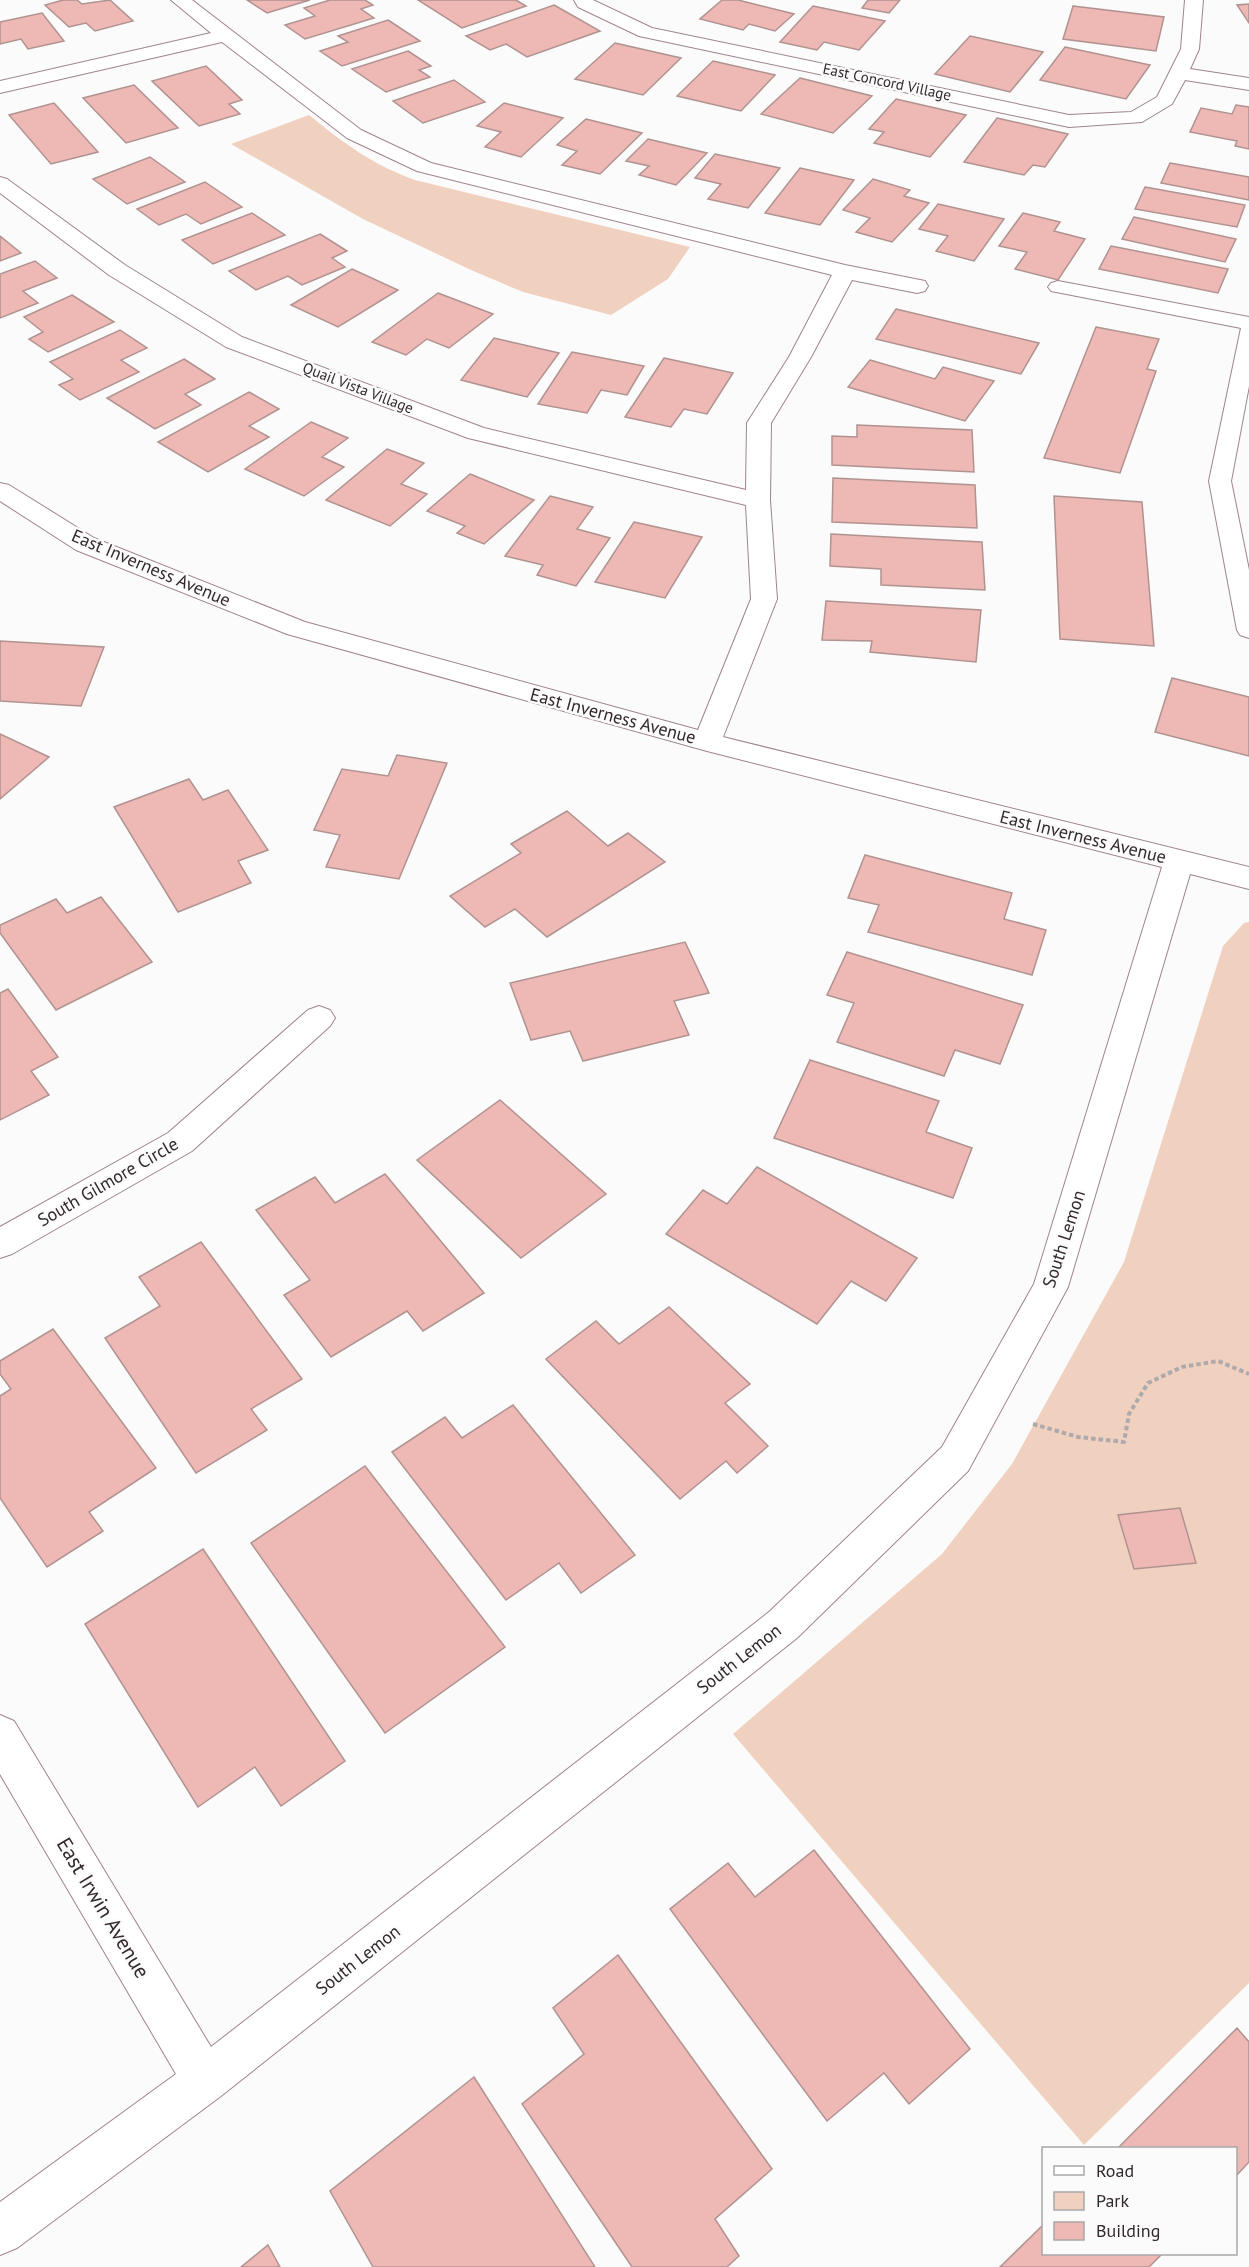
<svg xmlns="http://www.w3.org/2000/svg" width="1249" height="2267" font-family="'PT Sans',sans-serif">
  <rect width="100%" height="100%" fill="#fbfbfb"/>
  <g fill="#f0d0bf">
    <path d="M309,115C345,144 371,164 415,180L690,247L668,279L611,315L523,292L471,270L363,219L231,144Z"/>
    <polygon points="1249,922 1249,1983 1084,2145 733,1734 942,1554 1012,1464 1124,1262 1223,946 1244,923"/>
  </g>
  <g fill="#eeb8b4" stroke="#b09391" stroke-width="1.5">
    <polygon points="63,0 77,0 82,4 110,0 133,21 95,31 86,23 69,27 45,5"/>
    <polygon points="247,0 310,0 267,13"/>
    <polygon points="330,0 365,0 373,5 361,9 374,18 305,39 285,25 315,16 304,8"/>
    <polygon points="418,0 516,0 526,6 462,28"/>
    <polygon points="722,0 738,0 794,14 775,31 749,24 743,30 700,19"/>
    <polygon points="868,0 900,0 889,13 862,8"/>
    <polygon points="1249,4 1249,23 1237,5"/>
    <polygon points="554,5 600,31 527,57 506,44 490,50 466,36"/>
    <polygon points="813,6 885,21 859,50 824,42 817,50 780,42"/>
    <polygon points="1073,6 1164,17 1156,51 1063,39"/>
    <polygon points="42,13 64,41 28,49 21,39 0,44 0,22"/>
    <polygon points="388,20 420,41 342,66 320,51 348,42 338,36"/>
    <polygon points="970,36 1043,52 1010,92 935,74"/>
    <polygon points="615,43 681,58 643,95 575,79"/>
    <polygon points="1065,47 1150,65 1126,99 1040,80"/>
    <polygon points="408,51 431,66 419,70 430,77 386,92 352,69"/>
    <polygon points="713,61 775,75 741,111 677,96"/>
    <polygon points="206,66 242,100 229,104 240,114 199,126 152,81"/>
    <polygon points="800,78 872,96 833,133 761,114"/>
    <polygon points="454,80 485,102 423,123 393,101"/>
    <polygon points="134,85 178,128 126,143 83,98"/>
    <polygon points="896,99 966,115 930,157 874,143 884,132 869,129"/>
    <polygon points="54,103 98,152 51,164 9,115"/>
    <polygon points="504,103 563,118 521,157 485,147 501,132 477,126"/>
    <polygon points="1236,105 1249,107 1249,149 1235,146 1237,141 1190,132 1201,108 1232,114"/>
    <polygon points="997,118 1068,134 1045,167 1033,165 1024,175 964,162"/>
    <polygon points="586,119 642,133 600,174 562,165 577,151 557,145"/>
    <polygon points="648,139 707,153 676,185 639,175 649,166 626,161"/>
    <polygon points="715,154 780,168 748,208 708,199 721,184 695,178"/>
    <polygon points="150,157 185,182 127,204 93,179"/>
    <polygon points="1170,163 1249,177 1249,200 1161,183"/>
    <polygon points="800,168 854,180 820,225 765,213"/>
    <polygon points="873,179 910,190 904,196 929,203 892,242 856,232 870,218 843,210"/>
    <polygon points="205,182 242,207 201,224 186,214 159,225 137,209"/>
    <polygon points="1145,187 1245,205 1237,227 1135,209"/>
    <polygon points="938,204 1004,219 974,261 936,251 948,236 919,229"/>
    <polygon points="252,213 285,235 213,264 182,240"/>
    <polygon points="1023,213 1060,222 1054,231 1085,239 1058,280 1015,269 1027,252 999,246"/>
    <polygon points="1134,217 1236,239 1225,262 1122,239"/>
    <polygon points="320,234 347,251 332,258 345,267 302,285 288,276 256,290 229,271"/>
    <polygon points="0,236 21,253 0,261"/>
    <polygon points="1111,246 1228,269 1218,293 1099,269"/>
    <polygon points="35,261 57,278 23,291 38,303 0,318 0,274"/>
    <polygon points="352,269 398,290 338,327 291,305"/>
    <polygon points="438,293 493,314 449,348 427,339 406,355 372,342"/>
    <polygon points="72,295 114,322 48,352 29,339 43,332 24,317"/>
    <polygon points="896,309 1039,343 1021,374 876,339"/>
    <polygon points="1096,327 1159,339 1147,369 1156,371 1120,473 1044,458"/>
    <polygon points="120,330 147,348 121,360 139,372 80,400 59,385 73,379 50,362"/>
    <polygon points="494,338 559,353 527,397 461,380"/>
    <polygon points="572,352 644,366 627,395 601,390 587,413 538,404"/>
    <polygon points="664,358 733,373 707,414 684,409 671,427 625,417"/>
    <polygon points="184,359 215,379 185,394 201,405 155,429 107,398"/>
    <polygon points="870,360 935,379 943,367 994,381 965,421 848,387"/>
    <polygon points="249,392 279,409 249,426 269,437 208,472 158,442"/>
    <polygon points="311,422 348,438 322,457 344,467 304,496 245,469"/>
    <polygon points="857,425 972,430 974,472 832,465 832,436 857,437"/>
    <polygon points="387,449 424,463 401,484 427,494 390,526 326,500"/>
    <polygon points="470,474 534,500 484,544 457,533 465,526 427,511"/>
    <polygon points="833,478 975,485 977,528 832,522"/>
    <polygon points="550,496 593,507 577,529 610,538 576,586 537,575 543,565 505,556"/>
    <polygon points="1054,496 1142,502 1154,646 1060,639"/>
    <polygon points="634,522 702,537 665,598 595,582"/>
    <polygon points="831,534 982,542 985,590 881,585 881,569 830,566"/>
    <polygon points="826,601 981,610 976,662 870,652 872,641 822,640"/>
    <polygon points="0,641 104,647 81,706 0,701"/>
    <polygon points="1172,678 1249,697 1249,756 1155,732"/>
    <polygon points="0,734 49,757 0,799"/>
    <polygon points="397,755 447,763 399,879 326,867 340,835 314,830 342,769 388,776"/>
    <polygon points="189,779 203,800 228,790 268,850 238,861 251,883 178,912 114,807"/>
    <polygon points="567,811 608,846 628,833 665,862 547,937 515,909 485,927 450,896 521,853 511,844"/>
    <polygon points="865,855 1012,893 1004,919 1046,930 1032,975 868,932 879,905 848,898"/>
    <polygon points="101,897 152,962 56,1010 0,933 0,925 56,899 67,913"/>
    <polygon points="685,942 709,993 674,1001 689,1035 583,1061 570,1031 531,1040 510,983"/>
    <polygon points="847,952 1023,1005 1000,1064 955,1050 944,1076 837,1042 854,1003 827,995"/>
    <polygon points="8,989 58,1057 31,1071 49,1095 0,1120 0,993"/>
    <polygon points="810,1060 939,1101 926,1132 972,1148 953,1198 774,1138"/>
    <polygon points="500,1100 606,1194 521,1258 417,1160"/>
    <polygon points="757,1167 917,1258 886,1301 851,1281 817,1324 666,1234 703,1190 727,1204"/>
    <polygon points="385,1174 484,1293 423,1331 407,1311 331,1357 284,1295 310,1280 256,1210 315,1177 335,1203"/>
    <polygon points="201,1242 302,1379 251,1409 267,1430 196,1473 105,1338 160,1306 139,1277"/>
    <polygon points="669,1307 750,1384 725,1403 768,1446 737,1473 726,1461 680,1499 546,1359 596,1321 619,1344"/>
    <polygon points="53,1329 156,1468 89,1512 103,1531 47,1567 0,1498 0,1396 11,1389 0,1374 0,1361"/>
    <polygon points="513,1405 635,1555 581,1593 559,1563 506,1600 392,1452 445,1417 462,1438"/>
    <polygon points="365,1466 505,1647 385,1733 251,1543"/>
    <polygon points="1180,1508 1196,1563 1134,1569 1118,1515"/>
    <polygon points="203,1549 345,1761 281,1806 255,1767 198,1807 85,1624"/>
    <polygon points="814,1850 970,2049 909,2104 884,2073 827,2121 670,1909 728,1863 755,1897"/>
    <polygon points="618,1955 772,2169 715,2219 739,2256 727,2267 632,2267 522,2104 584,2054 553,2008"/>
    <polygon points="1237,2028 1249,2042 1249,2162 1236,2176 1236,2148 1118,2148"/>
    <polygon points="474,2077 595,2267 373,2267 330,2191"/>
    <polygon points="1044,2224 1044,2254 1162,2254 1149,2267 1000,2267"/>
    <polygon points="268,2245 280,2267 241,2267"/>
  </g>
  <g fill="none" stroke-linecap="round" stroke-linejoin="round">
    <defs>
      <polygon id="service" points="1058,281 1249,317 1249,386 1231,481 1249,570 1249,638 1240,635 1237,630 1209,481 1241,328 1051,291 1048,287 1051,283"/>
      <g id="minor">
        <polygon points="171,0 192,0 361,130 431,163 845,265 925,281 928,286 925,291 917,293 852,280 811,357 771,423 770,500 777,599 723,737 1249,867 1249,889 1190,874 1068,1287 968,1471 797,1638 221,2096 17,2248 0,2255 0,2202 176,2074 0,1774 0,1715 14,1721 211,2047 769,1612 942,1447 1034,1284 1162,867 707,751 287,634 76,550 0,501 0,483 9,485 94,538 305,622 698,730 751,599 746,505 468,438 226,347 109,275 0,193 0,177 7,179 125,265 242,337 484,428 746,490 747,423 789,357 832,275 417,171 347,138 222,42 0,93 0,81 211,33"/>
        <polygon points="574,0 593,0 652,28 1069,115 1131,112 1157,97 1181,49 1185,0 1203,0 1199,49 1190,69 1249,78 1249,90 1185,80 1172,104 1142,122 1069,127 639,36 578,7"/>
        <polygon points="319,1006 330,1010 335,1018 330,1026 192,1151 12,1254 0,1258 0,1227 168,1133 308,1010"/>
      </g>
    </defs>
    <use href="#service" stroke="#9f848c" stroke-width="2"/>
    <use href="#minor" stroke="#9f848c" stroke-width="2"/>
    <polyline stroke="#aea9ab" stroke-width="4" stroke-dasharray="4.5 3" stroke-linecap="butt" points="1033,1424 1078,1437 1124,1442 1129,1414 1148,1383 1182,1367 1218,1361 1249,1374"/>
    <use href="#service" fill="#fff" fill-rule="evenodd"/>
    <use href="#minor" fill="#fff" fill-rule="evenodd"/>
  </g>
  <g text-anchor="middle" stroke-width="5" stroke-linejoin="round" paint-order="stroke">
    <g font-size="15" fill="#33282b" stroke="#fbfbfb">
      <text transform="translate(887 82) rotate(12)" y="5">East Concord Village</text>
      <text transform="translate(358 388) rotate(21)" y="5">Quail Vista Village</text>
    </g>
    <g font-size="18" fill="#33282b" stroke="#fbfbfb">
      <text transform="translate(151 568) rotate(23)" y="6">East Inverness Avenue</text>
      <text transform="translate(613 716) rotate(15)" y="6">East Inverness Avenue</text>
      <text transform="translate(1083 837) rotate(14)" y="6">East Inverness Avenue</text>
      <text transform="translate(108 1182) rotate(-30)" y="6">South Gilmore Circle</text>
      <text transform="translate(1064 1239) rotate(-72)" y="6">South Lemon</text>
      <text transform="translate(739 1659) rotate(-38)" y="6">South Lemon</text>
      <text transform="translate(358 1960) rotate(-38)" y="6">South Lemon</text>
    </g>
    <g font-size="21" fill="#33282b" stroke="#fbfbfb">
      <text transform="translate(103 1908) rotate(59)" y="7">East Irwin Avenue</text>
    </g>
  </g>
  <rect x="1042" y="2147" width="195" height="108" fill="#fbfbfb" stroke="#aba7a8" stroke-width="1.5"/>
  <rect x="1054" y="2166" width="30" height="9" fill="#ffffff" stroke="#aba7a8" stroke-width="1.5"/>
  <text x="1096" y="2177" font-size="18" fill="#33282b">Road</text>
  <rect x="1054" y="2192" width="30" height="18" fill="#f0d0bf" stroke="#aba7a8" stroke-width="1.5"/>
  <text x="1096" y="2207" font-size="18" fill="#33282b">Park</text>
  <rect x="1054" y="2222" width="30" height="18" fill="#eeb8b4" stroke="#aba7a8" stroke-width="1.5"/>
  <text x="1096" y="2237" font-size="18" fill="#33282b">Building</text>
</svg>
